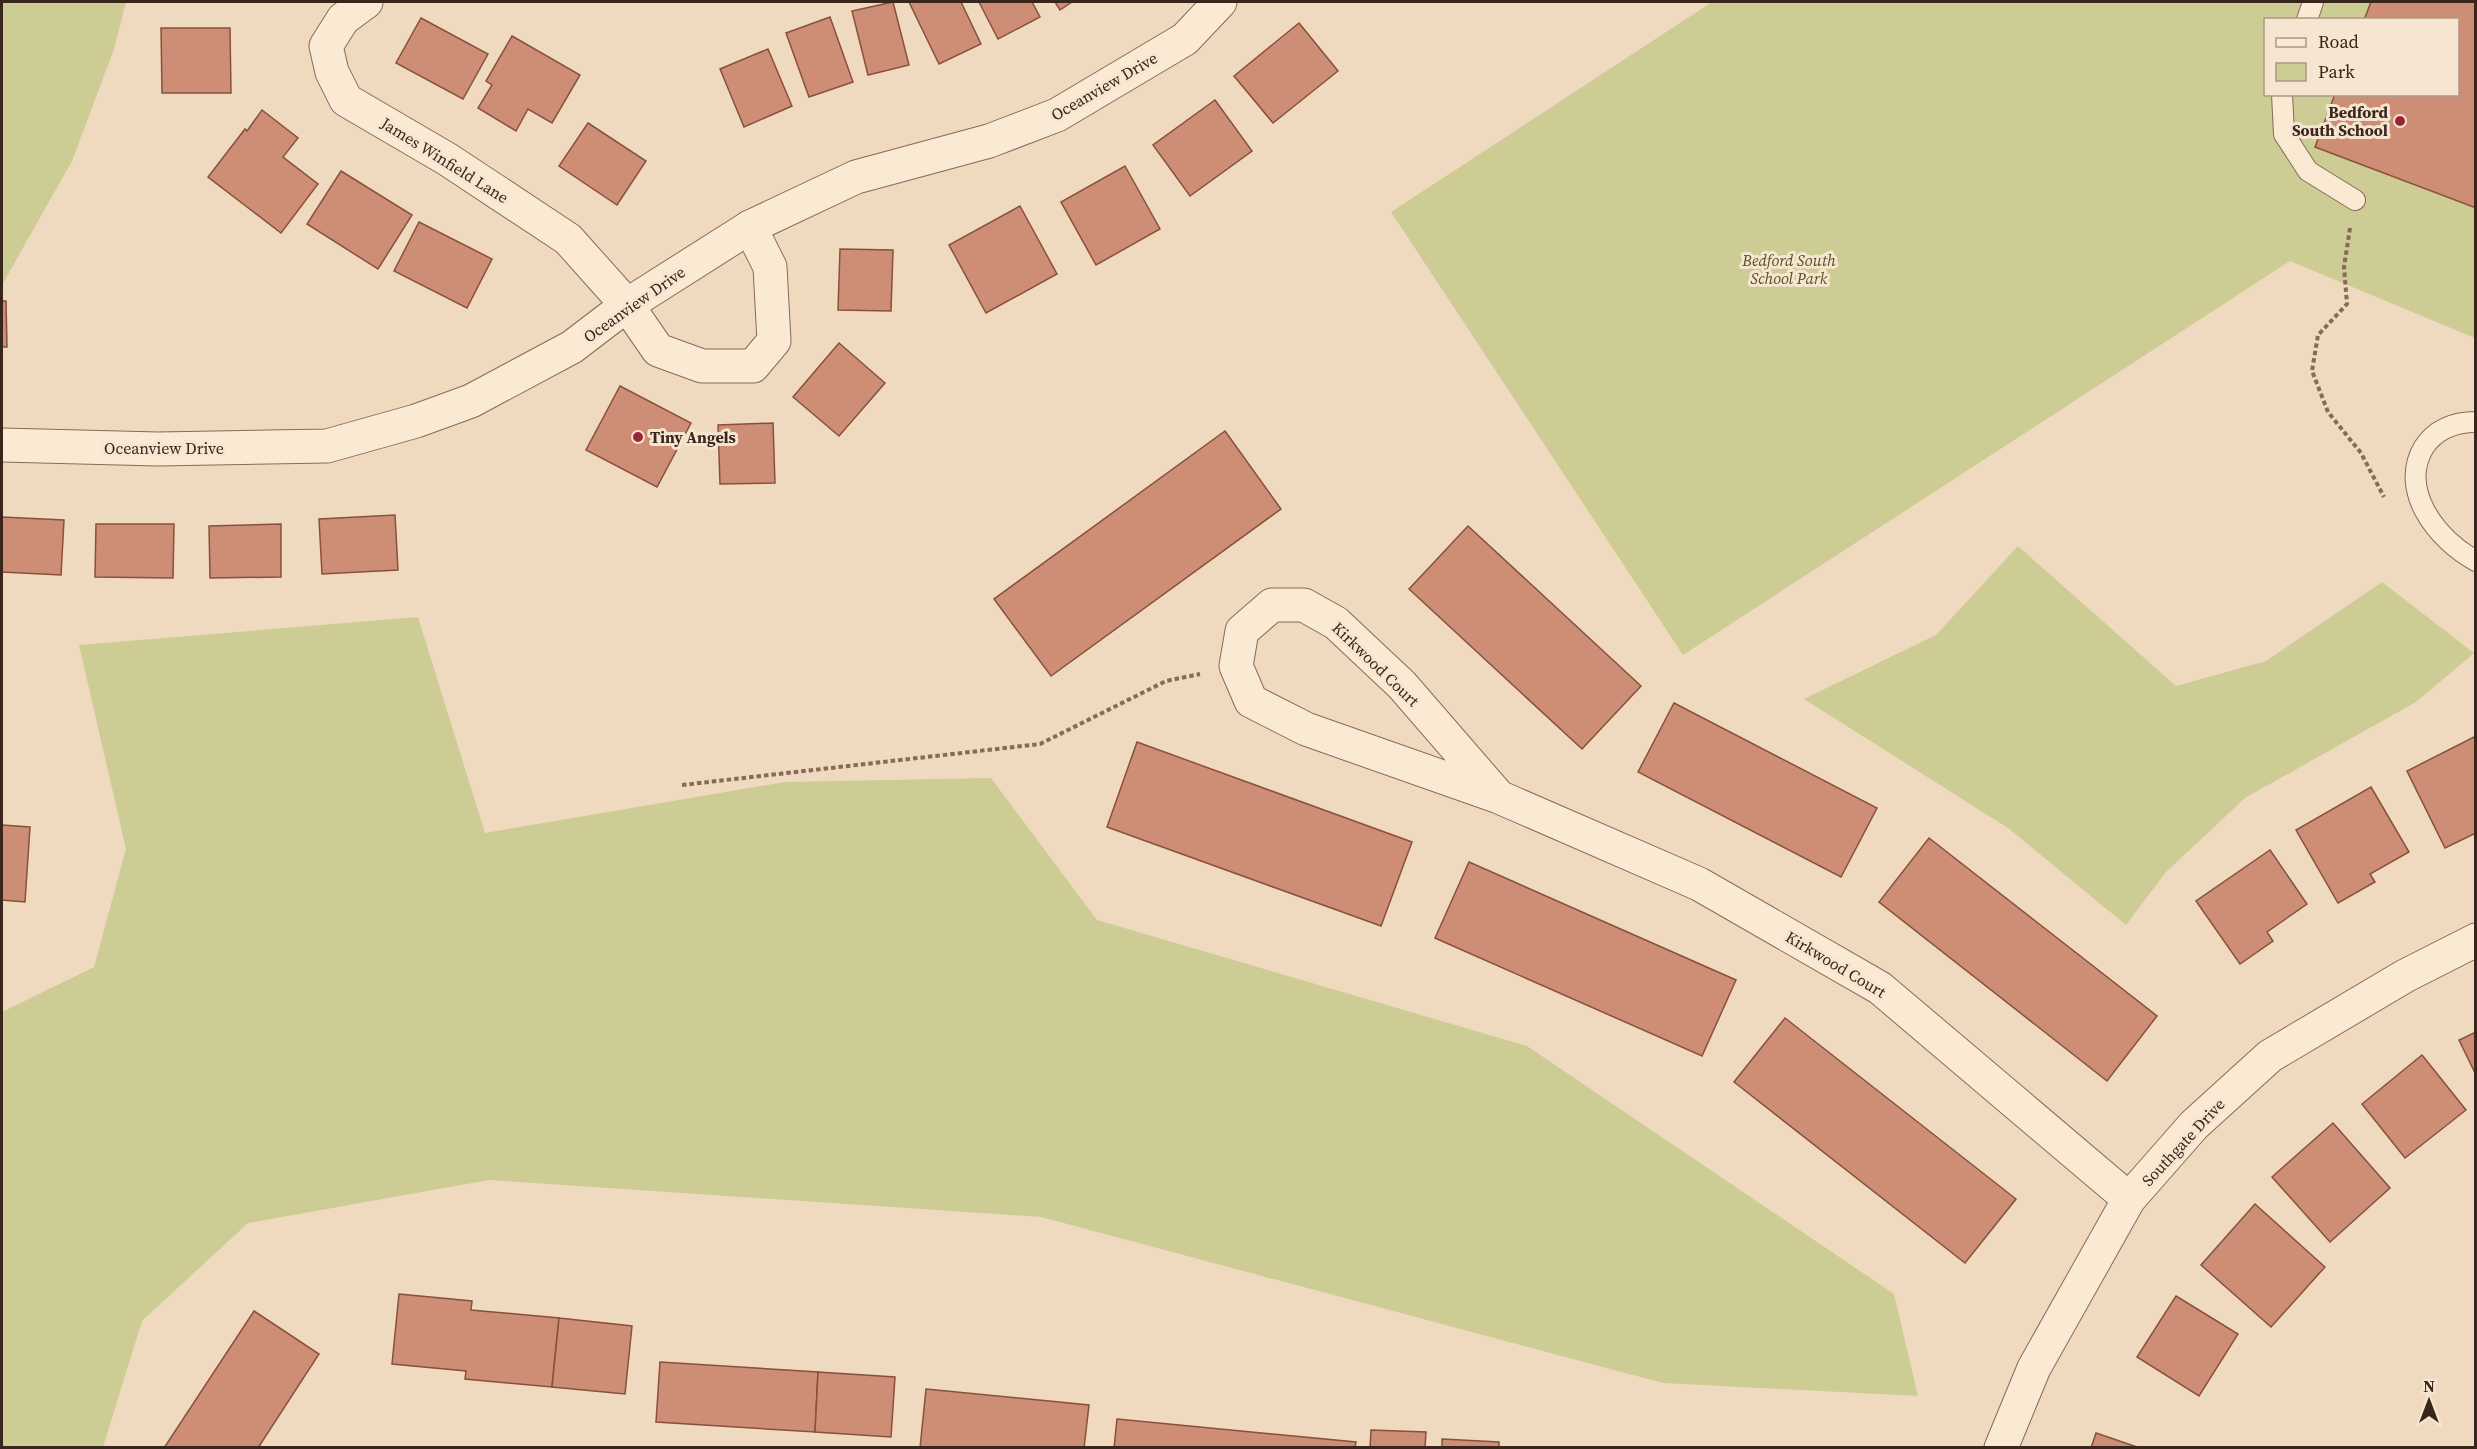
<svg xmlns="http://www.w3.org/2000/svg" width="2477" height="1449" font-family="'Source Serif 4',serif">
  <rect width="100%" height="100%" fill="#efdac0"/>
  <g fill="#cdcc94" fill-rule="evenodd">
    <polygon points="2,2 126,2 114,49 72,161 2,285"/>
    <path d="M1712,2H2475V338L2290,261L1683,655L1391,212ZM2266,20H2458V94H2266Z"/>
    <polygon points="2018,546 2176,686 2266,661 2382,582 2474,653 2416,702 2245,798 2166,872 2126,925 2008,828 1804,699 1936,635"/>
    <polygon points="418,617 485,833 785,782 991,778 1097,920 1527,1046 1894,1294 1918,1396 1663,1383 1041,1217 489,1180 248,1223 142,1321 103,1447 2,1447 2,1012 94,967 126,849 79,645"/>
  </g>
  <g fill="#ce8d75" stroke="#88503d" stroke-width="1.5">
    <polygon points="893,2 909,65 868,75 852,11"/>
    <polygon points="909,2 961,2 981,44 939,64"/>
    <polygon points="979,2 1032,2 1040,17 998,39"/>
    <polygon points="1055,2 1072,2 1060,10"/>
    <polygon points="2371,2 2476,2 2476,208 2315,147 2335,94 2458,94 2458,20 2364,20"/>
    <polygon points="830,17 853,82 809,97 786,33"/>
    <polygon points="421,18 488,54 463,99 396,63"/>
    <polygon points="1299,23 1338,71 1273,123 1234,76"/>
    <polygon points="161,28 230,28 231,93 162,93"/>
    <polygon points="512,36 580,75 552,123 528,109 516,131 478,108 492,85 486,81"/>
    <polygon points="768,49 792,106 744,127 720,69"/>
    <polygon points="1215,100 1252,151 1190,196 1153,145"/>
    <polygon points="262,110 298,138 283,157 318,184 281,233 208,177 245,129 247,131"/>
    <polygon points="588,123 646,161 617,205 559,166"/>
    <polygon points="1125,166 1160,229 1096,265 1061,202"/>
    <polygon points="341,171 412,215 378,269 307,224"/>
    <polygon points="1020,206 1057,274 986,313 949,245"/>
    <polygon points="419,222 492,259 467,308 394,271"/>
    <polygon points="840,249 893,250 891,311 838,310"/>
    <polygon points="2,301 6,301 7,347 2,347"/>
    <polygon points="839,343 885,383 839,436 793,397"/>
    <polygon points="620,386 691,423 657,487 586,450"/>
    <polygon points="773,423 775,483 720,484 718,425"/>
    <polygon points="1225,431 1281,509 1051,676 994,599"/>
    <polygon points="395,515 398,570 322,574 319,519"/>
    <polygon points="2,517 64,520 61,575 2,572"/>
    <polygon points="96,524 174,524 173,578 95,577"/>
    <polygon points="281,524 281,577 210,578 209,526"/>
    <polygon points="1468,526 1641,686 1582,749 1409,589"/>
    <polygon points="1674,703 1877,808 1841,877 1638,772"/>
    <polygon points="2476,736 2476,833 2445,848 2407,771"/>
    <polygon points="1137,742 1412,842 1381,926 1107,827"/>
    <polygon points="2371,787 2409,852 2370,874 2375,882 2338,903 2296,830"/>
    <polygon points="2,825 30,827 25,902 2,900"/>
    <polygon points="1929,838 2157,1016 2107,1081 1879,902"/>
    <polygon points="2270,850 2307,904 2267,932 2273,941 2240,964 2196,901"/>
    <polygon points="1469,862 1736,980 1702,1056 1435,938"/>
    <polygon points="1785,1018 2016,1199 1965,1263 1734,1082"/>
    <polygon points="2476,1032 2476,1075 2459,1040"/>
    <polygon points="2422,1055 2466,1110 2405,1158 2362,1104"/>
    <polygon points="2333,1123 2390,1188 2330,1242 2272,1177"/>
    <polygon points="2255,1204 2325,1267 2271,1327 2201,1265"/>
    <polygon points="399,1294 472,1301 471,1310 559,1318 552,1387 465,1379 466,1371 392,1364"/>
    <polygon points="2176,1296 2238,1334 2199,1396 2137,1357"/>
    <polygon points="254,1311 319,1354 258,1448 164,1448"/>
    <polygon points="559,1318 632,1326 625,1394 552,1387"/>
    <polygon points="660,1362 818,1372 815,1432 656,1422"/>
    <polygon points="818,1372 895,1377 891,1437 815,1432"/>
    <polygon points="926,1389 1089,1405 1084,1448 920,1448"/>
    <polygon points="1117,1419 1356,1442 1355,1448 1114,1448"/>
    <polygon points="1371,1430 1426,1432 1425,1448 1370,1448"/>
    <polygon points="2096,1433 2140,1448 2091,1448"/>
    <polygon points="1442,1439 1499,1442 1499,1448 1442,1448"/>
  </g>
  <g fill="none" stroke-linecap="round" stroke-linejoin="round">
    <defs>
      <g id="service">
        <polyline points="2307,20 2313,2"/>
        <polyline points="2282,94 2284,134 2308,171 2355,200"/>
        <path d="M2476,422C2455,422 2436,429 2424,447C2398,490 2437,540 2476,561"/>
      </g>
      <g id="minor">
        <polyline points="366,2 343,19 326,46 332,72 346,100 447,159 568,239 627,305 658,350 702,366 753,366 774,341 770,267 750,227"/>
        <polyline points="2,445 158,449 327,446 416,421 471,401 572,347 627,305 750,227 856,177 989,141 1057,115 1185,39 1220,2"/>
        <polyline points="1499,797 1306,729 1251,701 1236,666 1242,631 1272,605 1304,605 1336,623 1402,685 1499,797 1699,884 1880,988 2129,1199"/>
      </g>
      <polyline id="tertiary" points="2001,1448 2034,1368 2129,1199 2194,1125 2270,1056 2405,976 2476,940"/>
    </defs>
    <use href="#service" stroke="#886a57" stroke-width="22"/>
    <use href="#minor" stroke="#886a57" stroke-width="35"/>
    <use href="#tertiary" stroke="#886a57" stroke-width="35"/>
    <g stroke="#886a57" stroke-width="4" stroke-dasharray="4.5 3" stroke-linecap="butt">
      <polyline points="2350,228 2344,267 2347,304 2318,335 2312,371 2328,412 2361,453 2384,497"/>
      <polyline points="682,785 1040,744 1166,681 1200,674"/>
    </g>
    <use href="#service" stroke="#fae9d3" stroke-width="20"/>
    <use href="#minor" stroke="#fae9d3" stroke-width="33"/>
    <use href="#tertiary" stroke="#fae9d3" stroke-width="33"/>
  </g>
  <g fill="#992637" stroke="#f6e5d0" stroke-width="2">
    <circle cx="2400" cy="121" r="6"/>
    <circle cx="638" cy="437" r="6"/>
  </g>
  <g text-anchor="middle" stroke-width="6" stroke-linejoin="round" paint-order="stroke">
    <g font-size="16" fill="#38261c" stroke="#f6e5d0">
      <text transform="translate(1104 86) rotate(-30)" y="6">Oceanview Drive</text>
      <text transform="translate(445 160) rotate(32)" y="6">James Winfield Lane</text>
      <text transform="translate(634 304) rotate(-35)" y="6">Oceanview Drive</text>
      <text x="164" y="454">Oceanview Drive</text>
      <text transform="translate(1376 664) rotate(44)" y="6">Kirkwood Court</text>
      <text transform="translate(1836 964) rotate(31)" y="6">Kirkwood Court</text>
      <text transform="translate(2183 1142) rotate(-47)" y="6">Southgate Drive</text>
    </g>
    <g font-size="16" font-weight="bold" fill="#38261c" stroke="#f6e5d0" text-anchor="end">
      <text x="2388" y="118">Bedford<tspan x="2388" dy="18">South School</tspan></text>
      <text x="650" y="443" text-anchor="start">Tiny Angels</text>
    </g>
    <g font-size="16" font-style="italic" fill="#4f5522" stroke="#f6e5d0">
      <text x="1789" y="266">Bedford South<tspan x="1789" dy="18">School Park</tspan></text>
    </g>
  </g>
  <rect width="2477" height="1449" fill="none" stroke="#38261c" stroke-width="6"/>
  <rect x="2264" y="18" width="195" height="78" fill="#f6e5d0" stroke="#aa9988" stroke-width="1.5"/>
  <rect x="2276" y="38" width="30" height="9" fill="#fae9d3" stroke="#aa9988" stroke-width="1.5"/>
  <text x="2318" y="48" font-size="18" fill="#38261c">Road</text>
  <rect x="2276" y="63" width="30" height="18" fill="#cdcc94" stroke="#aa9988" stroke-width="1.5"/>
  <text x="2318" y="78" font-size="18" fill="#38261c">Park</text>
  <g transform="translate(2429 1401)" stroke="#f6e5d0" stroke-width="4.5" paint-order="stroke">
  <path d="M0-4.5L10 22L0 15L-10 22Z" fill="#38261c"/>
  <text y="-9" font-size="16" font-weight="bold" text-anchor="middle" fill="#38261c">N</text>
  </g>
</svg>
